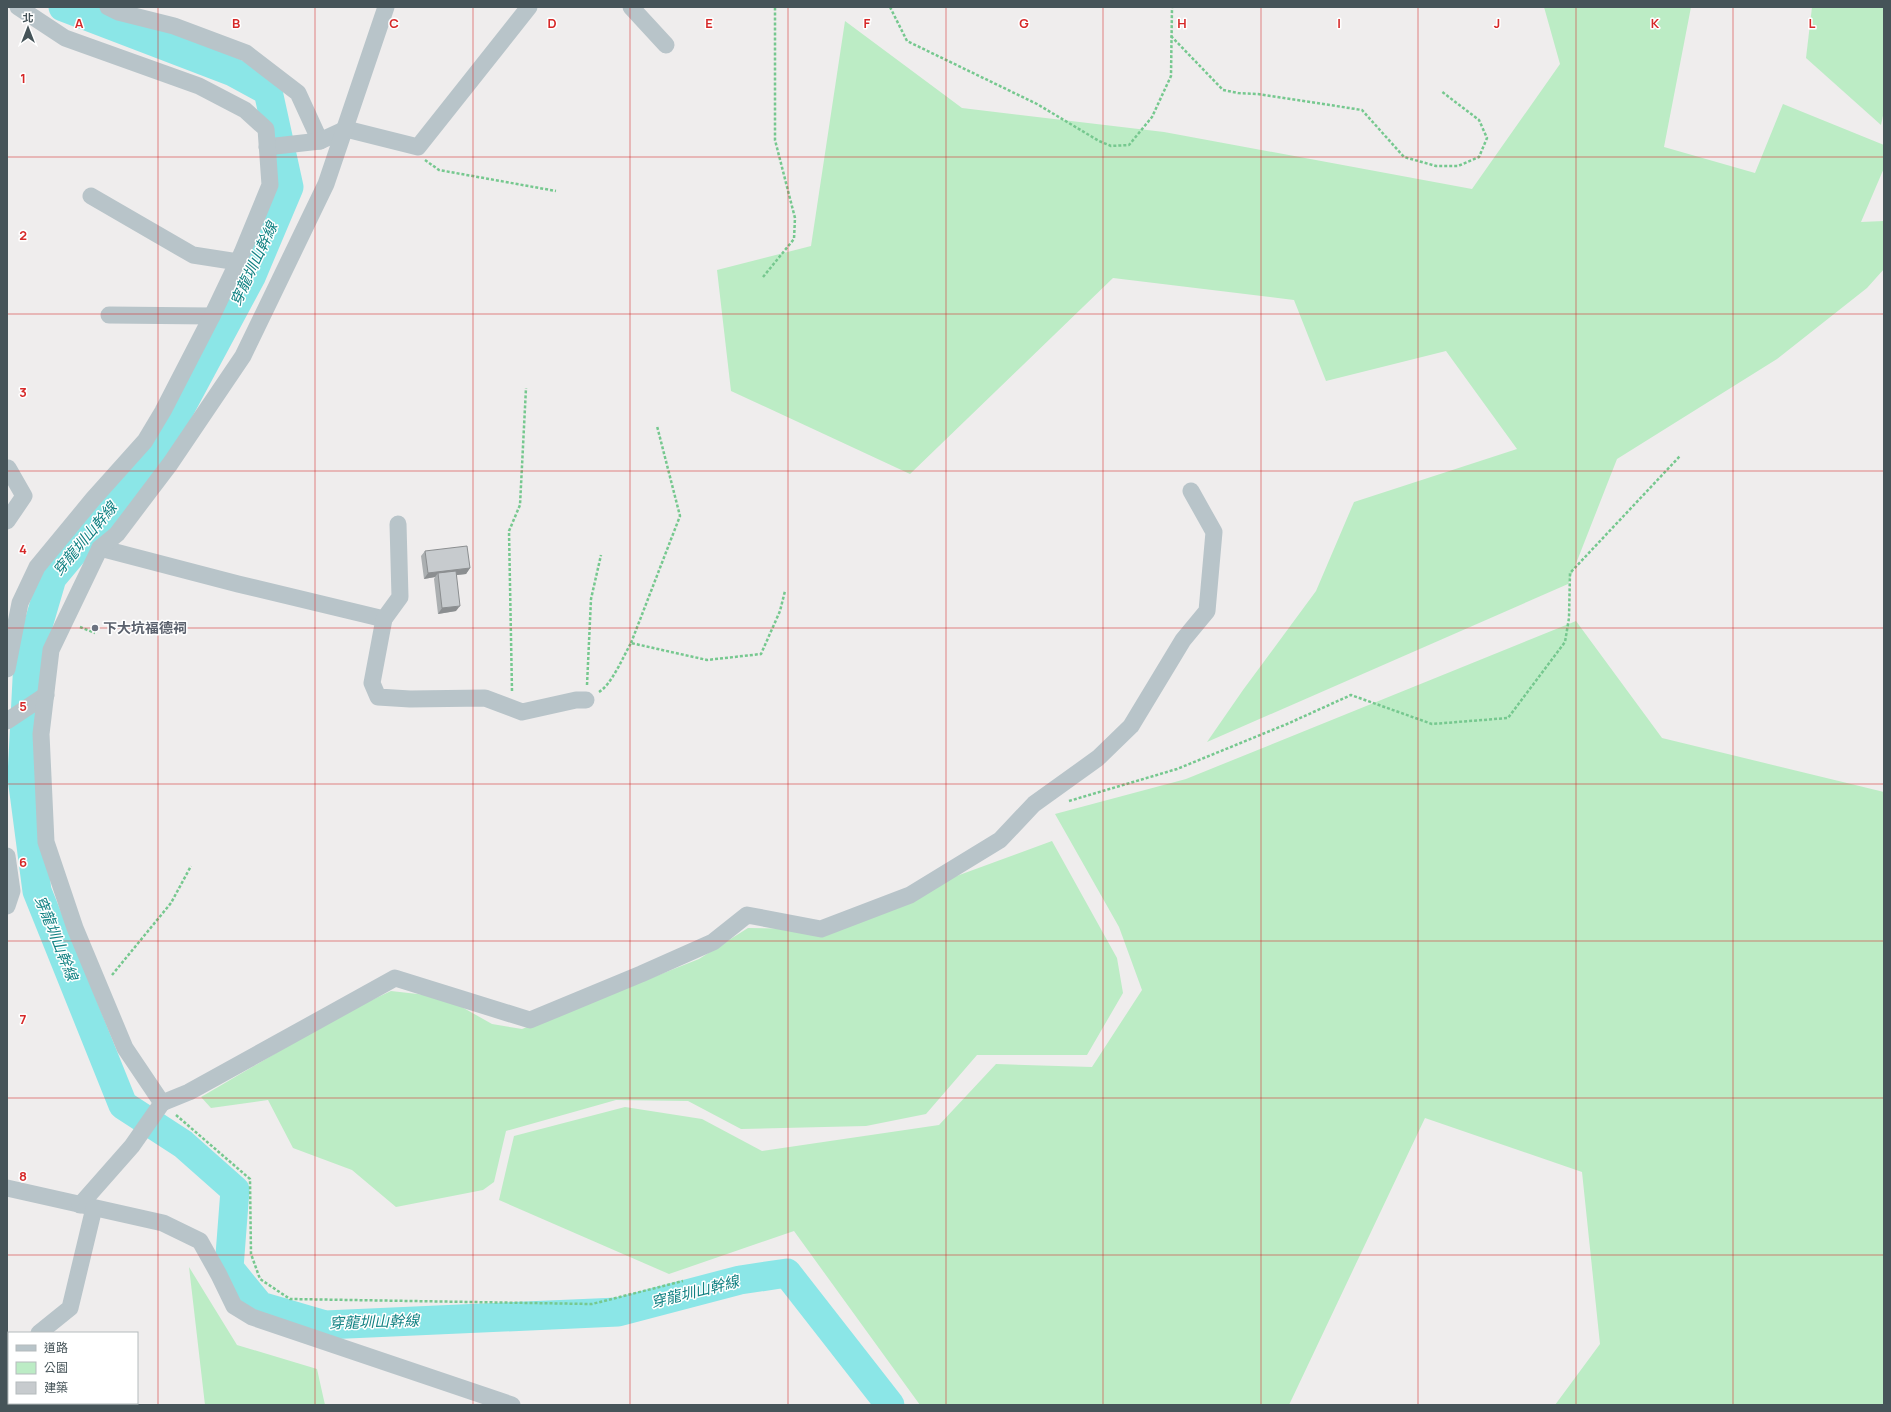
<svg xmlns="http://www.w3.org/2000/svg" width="1891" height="1412" font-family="Manrope,'Noto Sans TC',sans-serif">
  <rect width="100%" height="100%" fill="#efeded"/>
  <g fill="#bcecc5">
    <polygon points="1544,7 1691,7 1664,147 1755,173 1783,104 1884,145 1884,168 1861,222 1884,221 1884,269 1867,288 1777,359 1617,459 1568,584 1207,742 1243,690 1316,591 1354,502 1517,449 1446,351 1326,381 1294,300 1113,278 910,474 731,391 717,270 811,246 845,21 962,108 1164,132 1472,189 1560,64"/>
    <polygon points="1812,7 1884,7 1884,111 1881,125 1806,58"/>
    <polygon points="1576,621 1662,738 1884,792 1884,1405 1555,1405 1600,1344 1582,1172 1425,1118 1289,1405 920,1405 794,1231 669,1274 499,1200 514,1136 625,1107 702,1119 762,1151 939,1125 996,1064 1092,1067 1142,990 1119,927 1055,814 1186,779"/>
    <polygon points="1052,841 1117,958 1123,993 1087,1055 977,1055 926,1114 866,1126 741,1129 688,1101 616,1100 506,1131 494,1182 483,1190 396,1207 352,1170 293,1148 268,1100 211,1108 201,1097 346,1012 391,991 444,997 492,1024 522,1029 699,959 748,928 812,929"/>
    <polygon points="189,1267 237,1345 317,1369 325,1405 205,1405"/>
  </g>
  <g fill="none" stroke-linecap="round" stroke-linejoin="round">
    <polyline stroke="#8be6e7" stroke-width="29" points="63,7 233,72 268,91 289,187 251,277 157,452 52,578 28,660 22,777 37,891 123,1105 183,1144 235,1190 229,1268 260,1306 325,1325 618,1312 740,1280 787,1273 890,1405"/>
    <g stroke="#76c88f" stroke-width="2.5" stroke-dasharray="3 2" stroke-linecap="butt">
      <polyline points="890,7 907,41 1037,104 1099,141 1111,146 1129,145 1152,117 1171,76 1172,7"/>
      <polyline points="1171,36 1223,90 1238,93 1258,94 1362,110 1404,157 1436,166 1458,166 1479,157 1487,138 1479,120 1441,91"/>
      <polyline points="425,160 439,170 556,191"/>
      <polyline points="763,277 794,239 795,218 775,140 775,7"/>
      <polyline points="80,627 95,633"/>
      <polyline points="631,643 680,516 657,426"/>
      <polyline points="587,685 591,599 601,555"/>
      <polyline points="512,691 509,531 520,505 526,388"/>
      <path d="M599,692C612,684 623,657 631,643L707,660L761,654L780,611L785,591"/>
      <polyline points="1069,801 1177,769 1287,724 1351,695 1432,724 1508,718 1565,642 1569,618 1570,573 1680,456"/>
      <polyline points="112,975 171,903 191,866"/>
      <polyline points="176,1115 250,1179 251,1254 260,1279 290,1299 592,1304 683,1281"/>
    </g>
    <g stroke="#b8c4c9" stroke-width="17">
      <polyline points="108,7 118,12 174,26 246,53 298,93 320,141"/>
      <polyline points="631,7 666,45"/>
      <polyline points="267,147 320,141 346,129 418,147 529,7"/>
      <polyline points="91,196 193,255 238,262"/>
      <polyline points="109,315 212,316"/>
      <polyline points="7,521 24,496 8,468"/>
      <polyline points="100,548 238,584 384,619 372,683 378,697 410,699 485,698 522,712 576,700 586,700"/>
      <polyline points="384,619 400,597 398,524"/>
      <polyline points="7,669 20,603 37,567 93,499 145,441 163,411 212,316 242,253 270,185 266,129 245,110 199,86 65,38 18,7"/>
      <polyline points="7,721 46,695"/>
      <polyline points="7,856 12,891 7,906"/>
      <polyline points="162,1103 189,1092 395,978 530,1020 641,974 713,942 747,915 821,929 910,895 1000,840 1034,804 1098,758 1131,726 1183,640 1207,611 1214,532 1191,491"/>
      <polyline points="162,1103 125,1048 75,928 46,842 41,734 51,650 100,548 117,534 170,464 243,356 326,184 386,7"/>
      <polyline points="7,1188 163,1223 200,1241 219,1275 234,1306 252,1317 512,1405"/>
      <polyline points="80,1205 132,1146 162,1103"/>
      <polyline points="39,1333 70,1308 94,1208"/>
      <polyline points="24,1405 25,1403"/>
    </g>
  </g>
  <polygon fill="#abafb1" points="425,551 470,568 466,574 457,575 456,611 438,614 434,579 435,577 424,579 421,556"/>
  <g fill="#8b8e90">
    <polygon points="470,568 466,574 439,577 438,573 435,577 424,579 428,573"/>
    <polygon points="460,606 456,611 438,614 442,608"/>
  </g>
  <g fill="#c7cbce" stroke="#8b8e90">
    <polygon points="467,546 470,568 428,573 425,551"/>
    <polygon points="456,571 460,606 442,608 438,573"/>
  </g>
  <path fill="none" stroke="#d62828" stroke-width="1" stroke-opacity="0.55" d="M158,7V1405M315,7V1405M473,7V1405M630,7V1405M788,7V1405M946,7V1405M1103,7V1405M1261,7V1405M1418,7V1405M1576,7V1405M1733,7V1405M7,157H1884M7,314H1884M7,471H1884M7,628H1884M7,784H1884M7,941H1884M7,1098H1884M7,1255H1884"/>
  <circle fill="#6b7280" stroke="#fff" stroke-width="1.5" cx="95" cy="628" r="4"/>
  <g text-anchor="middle" stroke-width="3" stroke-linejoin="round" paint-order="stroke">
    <g font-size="14" font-weight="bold" fill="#5b616d" stroke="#fff" text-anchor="start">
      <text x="103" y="633">下大坑福德祠</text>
    </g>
    <g font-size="15" font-style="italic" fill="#128283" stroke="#fff">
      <text transform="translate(254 264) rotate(-65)" y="5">穿龍圳山幹線</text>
      <text transform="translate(85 539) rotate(-50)" y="5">穿龍圳山幹線</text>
      <text transform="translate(56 938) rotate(68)" y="5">穿龍圳山幹線</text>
      <text transform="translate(695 1292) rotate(-14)" y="5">穿龍圳山幹線</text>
      <text transform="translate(374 1322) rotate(-2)" y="5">穿龍圳山幹線</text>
    </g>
  </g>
  <g font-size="13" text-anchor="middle" font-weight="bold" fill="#d62828" stroke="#fff" stroke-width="3" stroke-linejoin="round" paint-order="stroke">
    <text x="79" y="28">A</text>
    <text x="236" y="28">B</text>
    <text x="394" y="28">C</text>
    <text x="552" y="28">D</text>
    <text x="709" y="28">E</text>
    <text x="867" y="28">F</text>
    <text x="1024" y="28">G</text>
    <text x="1182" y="28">H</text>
    <text x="1339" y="28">I</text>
    <text x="1497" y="28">J</text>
    <text x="1655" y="28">K</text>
    <text x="1812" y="28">L</text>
    <text x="23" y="83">1</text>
    <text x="23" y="240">2</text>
    <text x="23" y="397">3</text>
    <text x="23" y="554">4</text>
    <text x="23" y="711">5</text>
    <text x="23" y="867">6</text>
    <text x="23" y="1024">7</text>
    <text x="23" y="1181">8</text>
  </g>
  <rect width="1891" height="1412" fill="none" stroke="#465459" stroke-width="16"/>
  <rect x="8" y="1332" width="130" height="72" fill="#ffffff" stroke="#b5bbbd"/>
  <rect x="16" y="1345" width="20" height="6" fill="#b8c4c9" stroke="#b5bbbd"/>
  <text x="44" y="1352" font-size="12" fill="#465459">道路</text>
  <rect x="16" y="1362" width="20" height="12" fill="#bcecc5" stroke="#b5bbbd"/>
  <text x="44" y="1372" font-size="12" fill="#465459">公園</text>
  <rect x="16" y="1382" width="20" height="12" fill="#c7cbce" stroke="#b5bbbd"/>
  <text x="44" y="1392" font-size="12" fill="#465459">建築</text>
  <g transform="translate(28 28)" stroke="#ffffff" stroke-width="3" paint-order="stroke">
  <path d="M0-3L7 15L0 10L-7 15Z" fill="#465459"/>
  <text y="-6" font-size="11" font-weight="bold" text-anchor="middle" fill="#465459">北</text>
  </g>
</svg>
